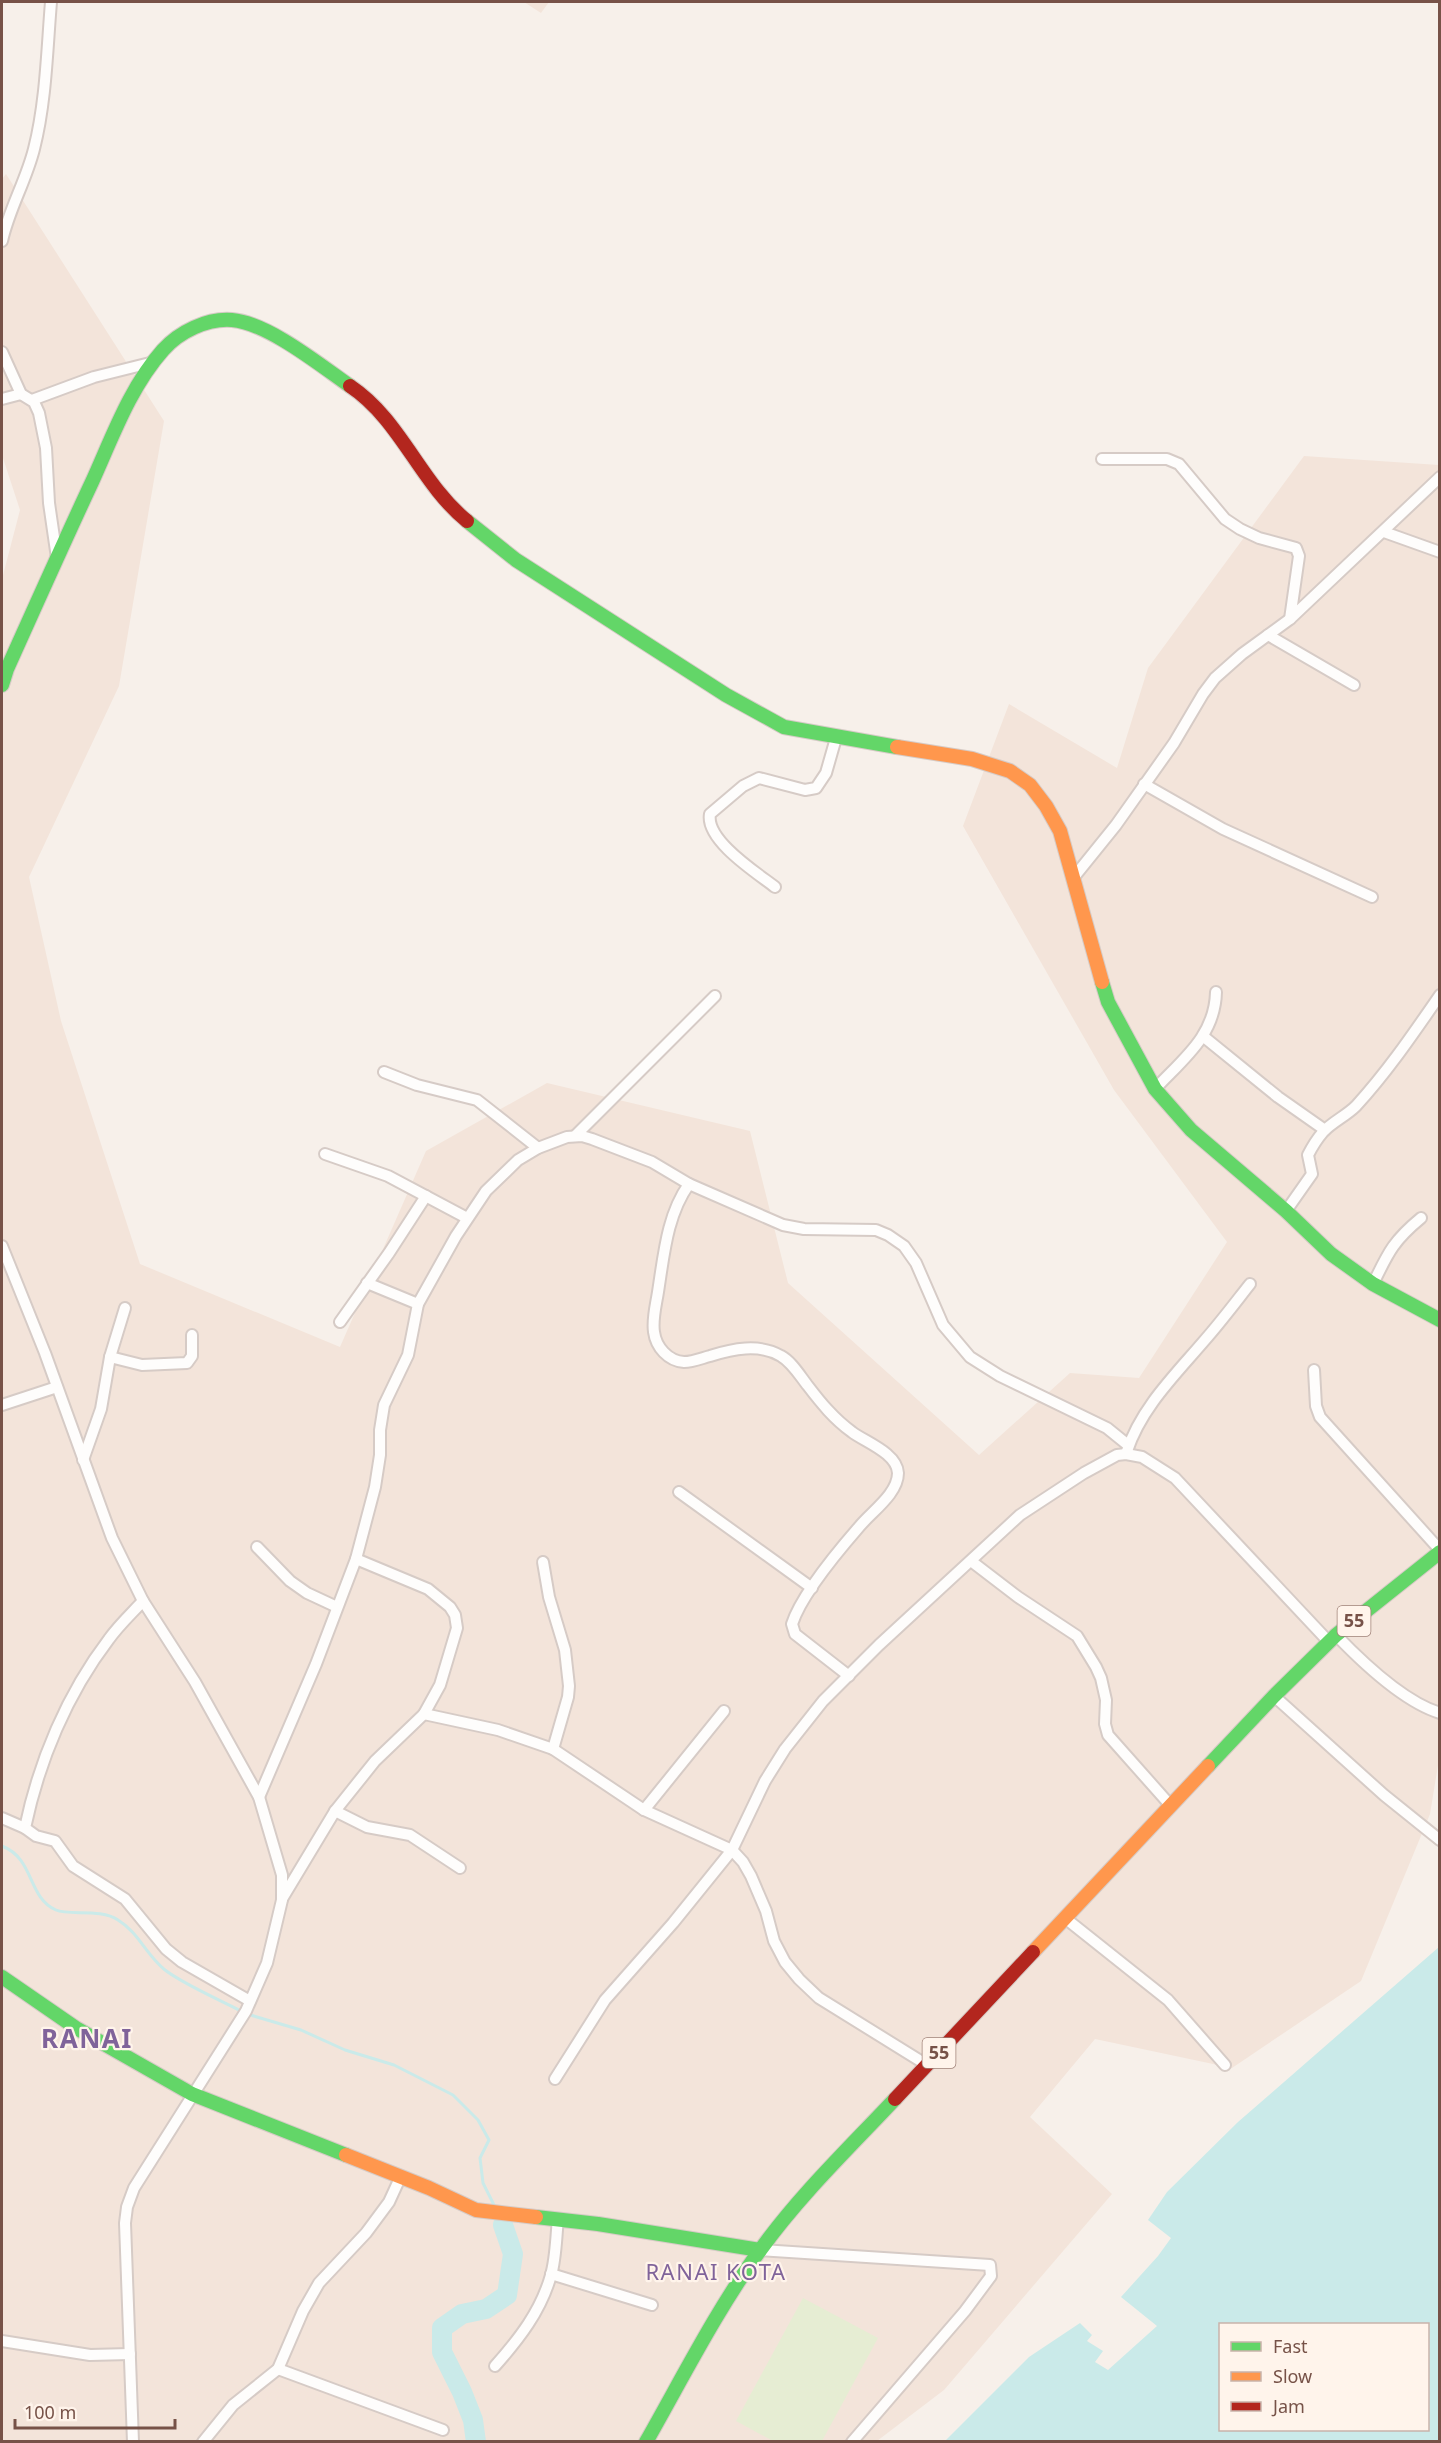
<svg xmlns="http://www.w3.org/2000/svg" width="1441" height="2443" font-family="'Noto Sans',sans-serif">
  <rect width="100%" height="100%" fill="#f7f0ea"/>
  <g fill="#f3e4da">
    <polygon points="524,2 549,2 541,13"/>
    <polygon points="6,174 164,421 119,686 29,877 61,1021 140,1264 340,1347 426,1151 547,1083 750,1131 788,1283 979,1455 1070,1373 1139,1378 1227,1242 1114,1090 963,826 1009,704 1117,768 1148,668 1304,456 1439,465 1439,1759 1430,1814 1361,1981 1232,2068 1095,2039 1030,2117 1112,2194 944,2390 877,2441 2,2442 2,579 20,510 2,455 2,179"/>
  </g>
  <polygon fill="#e6edd3" points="803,2298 878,2338 822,2441 773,2441 736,2421"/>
  <path fill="#caeae9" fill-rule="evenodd" d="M1439,1947V2441H945L1029,2357L1080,2323L1092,2335L1087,2341L1103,2351L1095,2362L1108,2370L1157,2326L1121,2297L1158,2256L1171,2238L1148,2220L1167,2192L1238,2122ZM1220,2324H1428V2430H1220Z"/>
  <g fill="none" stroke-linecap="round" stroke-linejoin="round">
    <g stroke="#caeae9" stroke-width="3">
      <path d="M2,1846C35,1859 27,1897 56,1910C69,1916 101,1908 118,1920C138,1932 147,1956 165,1970C183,1984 220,2000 241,2011"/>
      <polyline points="247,2014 301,2030 345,2050 394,2065 453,2095 478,2120 489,2140 480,2158 483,2183 496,2209"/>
      <polyline points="500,2217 503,2225"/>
    </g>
    <polyline stroke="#caeae9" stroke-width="20" points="476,2442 473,2420 462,2392 442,2352 442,2328 462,2314 486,2309 507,2295 513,2254 503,2225"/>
    <defs>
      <g id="street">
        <path d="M2,241C9,209 26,181 34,149C46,102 47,50 51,2"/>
        <polyline points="2,352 21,394 34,402 39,413 46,448 49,503 57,558"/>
        <polyline points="2,399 21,394"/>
        <polyline points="32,400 94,377 150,363"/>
        <polyline points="1102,459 1167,459 1179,464 1225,519 1240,529 1259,538 1296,548 1299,556 1290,619"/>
        <polyline points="1384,532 1440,552"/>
        <polyline points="1268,635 1354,685"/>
        <polyline points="1144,784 1223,829 1372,897"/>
        <polyline points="1074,877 1116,825 1174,743 1203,694 1215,678 1242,654 1290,619 1440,477"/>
        <path d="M775,887C757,873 705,840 710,814L743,786L759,778L805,790L816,788L826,773L836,738"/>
        <polyline points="1204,1037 1278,1097 1325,1130"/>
        <polyline points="384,1072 417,1085 477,1100 538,1148"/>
        <path d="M1155,1089C1183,1059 1215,1036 1216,992"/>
        <polyline points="575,1136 715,996"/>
        <polyline points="325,1154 388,1176 467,1218"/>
        <path d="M689,1184C667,1215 664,1254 658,1292C656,1305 652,1319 654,1332C656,1347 668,1361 684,1362C693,1362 702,1358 710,1356C732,1349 759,1343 781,1356C792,1362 800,1376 808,1386C821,1403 834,1419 852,1432C865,1442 897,1453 898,1473C898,1494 871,1512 859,1527C839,1550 801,1596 792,1624L795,1634L849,1676"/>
        <path d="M1286,1211L1312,1174L1308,1155C1312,1147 1317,1139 1323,1132C1332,1122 1346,1116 1356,1106C1388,1071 1413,1034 1440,995"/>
        <polyline points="2,1246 45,1353 112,1538 143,1601 195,1682 259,1797 282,1875 282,1900 267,1963 246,2011 134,2188 127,2207 125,2223 133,2442"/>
        <polyline points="367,1283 418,1304"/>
        <path d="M1373,1284C1388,1253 1393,1241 1421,1218"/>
        <polyline points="340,1322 389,1253 426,1196"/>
        <polyline points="110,1357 142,1365 187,1363 192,1356 192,1335"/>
        <polyline points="1314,1370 1316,1406 1320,1417 1440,1550"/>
        <polyline points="2,1405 57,1387"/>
        <path d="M1127,1451C1141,1408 1175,1375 1204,1341C1220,1323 1235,1303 1250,1284"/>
        <polyline points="83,1460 101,1409 110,1357 125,1308"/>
        <polyline points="679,1492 812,1588"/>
        <polyline points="257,1547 290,1581 307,1593 337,1607"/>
        <polyline points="356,1559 375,1487 380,1455 380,1430 384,1405 408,1355 418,1304 456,1236 486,1191 518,1160 538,1148 567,1137 582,1136 592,1139 652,1162 689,1184 783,1225 804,1229 876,1230 888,1235 904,1246 916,1263 943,1325 970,1357 1000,1376 1107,1428 1128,1445"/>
        <polyline points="971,1561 1018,1597 1077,1636 1096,1667 1101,1678 1106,1700 1105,1724 1108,1735 1171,1806"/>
        <polyline points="543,1562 549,1597 565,1650 569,1686 568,1697 553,1749"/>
        <path d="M143,1601C132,1613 119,1625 109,1639C67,1694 39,1761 25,1828L36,1836L55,1841L73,1866L125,1899L166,1949L182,1962L250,2001"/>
        <path d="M1336,1635C1362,1662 1404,1702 1440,1713"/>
        <polyline points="1274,1696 1384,1795 1440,1840"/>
        <polyline points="424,1714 498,1730 553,1749 644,1810 732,1850 743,1862 751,1876 766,1911 774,1941 785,1962 799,1979 819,1998 927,2065"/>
        <polyline points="259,1797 316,1664 356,1559 428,1589 450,1607 455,1615 457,1628 440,1685 424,1714 375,1761 335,1811 282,1899"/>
        <polyline points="644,1810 724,1711"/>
        <polyline points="335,1811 367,1827 410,1835 460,1868"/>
        <polyline points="2,1818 25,1828"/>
        <polyline points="1065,1918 1168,2000 1225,2065"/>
        <polyline points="555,2079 605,2000 673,1923 732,1850 765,1781 785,1749 823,1701 879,1645 1020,1515 1084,1473 1117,1455 1126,1454 1142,1457 1175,1478 1329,1642"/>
        <polyline points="760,2250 990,2265 991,2276 965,2311 852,2442"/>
        <polyline points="551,2274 652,2305"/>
        <polyline points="2,2341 90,2355 130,2354"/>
        <path d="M495,2366C519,2339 541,2311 551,2275C556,2258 556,2237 558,2219"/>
        <polyline points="278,2369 443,2430"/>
        <polyline points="203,2442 233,2405 278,2369 303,2311 319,2283 366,2233 389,2202 400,2178"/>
      </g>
      <g id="fast">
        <polyline points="467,521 516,560 726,695 784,727 897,747"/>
        <path d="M2,685L7,669C35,607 63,544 92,482C112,438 130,387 163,350C179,332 207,318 232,320C268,323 320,365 350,386"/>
        <polyline points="1102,982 1108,1002 1155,1089 1191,1130 1286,1211 1331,1254 1373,1284 1440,1320"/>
        <polyline points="1208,1766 1274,1696 1336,1635 1440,1552"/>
        <polyline points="2,1977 76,2028 192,2094 346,2155"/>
        <polyline points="536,2217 598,2224 760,2250"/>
        <path d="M646,2442C683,2377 717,2309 761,2249C800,2195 849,2148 895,2099"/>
      </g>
      <g id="slow">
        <polyline points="897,747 972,759 1010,771 1030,785 1046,806 1060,831 1102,982"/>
        <polyline points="1033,1952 1208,1766"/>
        <polyline points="346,2155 429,2188 476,2210 536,2217"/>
      </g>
      <g id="jam">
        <path d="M350,386C401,420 420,483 467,521"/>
        <polyline points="895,2099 1033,1952"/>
      </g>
    </defs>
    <use href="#street" stroke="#d6cbc6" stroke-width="14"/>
    <use href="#fast" stroke="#d6cbc6" stroke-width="16"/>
    <use href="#slow" stroke="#d6cbc6" stroke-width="16"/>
    <use href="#jam" stroke="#d6cbc6" stroke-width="16"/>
    <use href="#street" stroke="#fefdfc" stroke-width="10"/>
    <use href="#fast" stroke="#63d668" stroke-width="14"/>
    <use href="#slow" stroke="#ff974d" stroke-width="14"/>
    <use href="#jam" stroke="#b3261e" stroke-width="14"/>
  </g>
  <g text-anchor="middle" stroke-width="4.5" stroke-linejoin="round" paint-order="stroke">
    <g fill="#fff4eb" stroke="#a08379" stroke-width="1.5">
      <rect x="1337.5" y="1606" width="33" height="30" rx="4.5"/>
      <rect x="922.5" y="2038" width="33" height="30" rx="4.5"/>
    </g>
    <g font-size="18" font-weight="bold" fill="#775248">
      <text x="1354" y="1627">55</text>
      <text x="939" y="2059">55</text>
    </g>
    <g font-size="22" letter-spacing="1.5" fill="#80639a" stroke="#fff4eb">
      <text x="716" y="2280">RANAI KOTA</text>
    </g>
    <g font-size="26" font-weight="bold" letter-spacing="1.5" fill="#80639a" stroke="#fff4eb">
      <text x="87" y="2048">RANAI</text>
    </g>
  </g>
  <rect width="1441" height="2443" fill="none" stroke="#775248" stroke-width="6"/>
  <rect x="1219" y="2323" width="210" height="108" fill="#fff4eb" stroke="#c9b3aa" stroke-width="1.5"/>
  <rect x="1231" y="2342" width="30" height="9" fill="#63d668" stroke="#c9b3aa" stroke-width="1.5"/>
  <text x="1273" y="2353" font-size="18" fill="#775248">Fast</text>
  <rect x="1231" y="2372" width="30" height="9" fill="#ff974d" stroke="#c9b3aa" stroke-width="1.5"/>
  <text x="1273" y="2383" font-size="18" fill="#775248">Slow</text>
  <rect x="1231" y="2402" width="30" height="9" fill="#b3261e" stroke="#c9b3aa" stroke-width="1.5"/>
  <text x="1273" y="2413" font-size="18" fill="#775248">Jam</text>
  <path d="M15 2419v9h160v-9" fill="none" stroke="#775248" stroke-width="3"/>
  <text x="24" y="2419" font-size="18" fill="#775248" stroke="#fff4eb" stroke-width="4.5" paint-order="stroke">100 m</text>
</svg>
